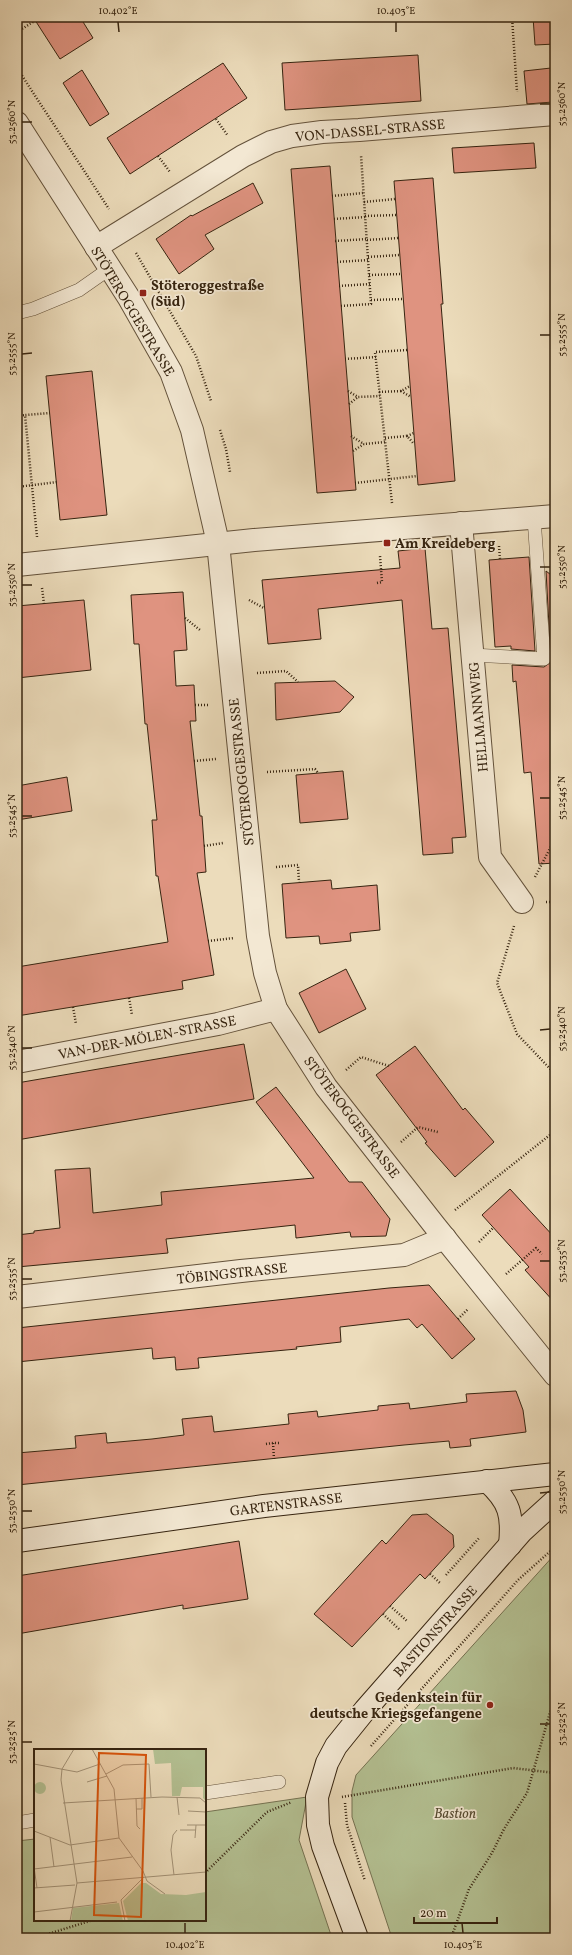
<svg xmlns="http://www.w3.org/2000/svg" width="572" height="1955" font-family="Vollkorn,serif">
  <rect width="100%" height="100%" fill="#ecdcbb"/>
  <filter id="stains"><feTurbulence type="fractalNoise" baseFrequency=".005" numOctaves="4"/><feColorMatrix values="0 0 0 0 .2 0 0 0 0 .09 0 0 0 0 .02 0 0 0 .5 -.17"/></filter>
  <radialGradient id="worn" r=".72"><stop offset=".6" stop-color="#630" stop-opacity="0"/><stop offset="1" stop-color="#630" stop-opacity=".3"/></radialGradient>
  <g fill="#b4c193" stroke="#757252">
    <polygon points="555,1554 555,1938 392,1938 352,1817 352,1791 356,1775"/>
    <polygon points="307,1797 299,1840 332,1938 17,1938 17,1841 35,1839 35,1920 205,1920 205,1812"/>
  </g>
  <g fill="#df9380" stroke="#362410">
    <polygon points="33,17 80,17 93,38 60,59"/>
    <polygon points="533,17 555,17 555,44 535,45"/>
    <polygon points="418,55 421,101 285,110 282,63"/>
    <polygon points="223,63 247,98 130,174 107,138"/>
    <polygon points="551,68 553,102 527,104 524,71"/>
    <polygon points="82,70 109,114 90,126 63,83"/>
    <polygon points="534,143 536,168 454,173 452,148"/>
    <polygon points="330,166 356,490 317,493 291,169"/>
    <polygon points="433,178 443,304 441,304 455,481 418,485 394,181"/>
    <polygon points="253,183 263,203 205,235 214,249 179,274 156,239 191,215 192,216"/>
    <polygon points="92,371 107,515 60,520 46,376"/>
    <polygon points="425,548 432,629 448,628 466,837 452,838 453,853 423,855 402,600 318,609 321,639 268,644 262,580 400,568 398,551"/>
    <polygon points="529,557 535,651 511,649 511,646 495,647 489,560"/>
    <polygon points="546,571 555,578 555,863 539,864 531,772 524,773 516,681 513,682 512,665 544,667 551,662"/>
    <polygon points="183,592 187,650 174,651 176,686 194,685 196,721 190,721 200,816 202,816 206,872 197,873 214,975 182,981 183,989 17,1016 17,967 168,942 158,876 156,876 152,820 157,820 147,724 145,724 139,644 134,644 131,595"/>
    <polygon points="84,600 91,670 17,678 17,606"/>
    <polygon points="335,681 354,697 340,712 276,720 275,683"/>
    <polygon points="343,771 348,819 300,823 296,775"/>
    <polygon points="67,777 72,811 17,820 17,786"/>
    <polygon points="331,880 332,889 377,885 380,930 350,933 351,941 320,944 319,936 286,938 282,884"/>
    <polygon points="346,969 366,1009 319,1033 299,993"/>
    <polygon points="244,1044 254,1099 17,1140 17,1083"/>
    <polygon points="415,1046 463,1110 465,1108 494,1142 455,1177 425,1143 427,1142 376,1075"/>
    <polygon points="276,1087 349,1182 362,1182 390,1219 386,1236 351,1237 350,1232 296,1238 295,1225 166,1239 168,1253 17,1267 17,1235 34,1233 34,1231 60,1228 55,1170 90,1168 93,1213 162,1205 161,1192 314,1178 256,1102"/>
    <polygon points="510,1189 555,1238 555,1303 525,1270 529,1267 482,1215"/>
    <polygon points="429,1285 475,1339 452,1359 422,1324 417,1328 409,1319 340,1327 341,1342 296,1347 297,1349 198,1358 199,1368 176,1370 175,1357 153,1359 152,1348 17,1362 17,1328 389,1288"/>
    <polygon points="516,1391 523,1410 526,1432 470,1439 471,1446 450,1448 449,1441 404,1445 17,1485 17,1453 76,1448 75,1436 106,1433 107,1443 152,1439 184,1435 182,1419 212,1416 214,1432 289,1424 288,1414 317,1411 318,1417 378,1410 378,1406 409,1403 410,1409 467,1402 466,1394"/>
    <polygon points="427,1514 453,1535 454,1547 425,1579 420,1574 352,1647 314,1614 382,1540 386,1544 412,1515"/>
    <polygon points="239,1541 248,1599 183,1609 183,1605 17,1634 17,1576"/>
  </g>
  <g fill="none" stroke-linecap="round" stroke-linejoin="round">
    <defs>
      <g id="lane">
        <polyline points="17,313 33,309 79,290 109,269"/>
        <polyline points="472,655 544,659 534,518"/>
        <polyline points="205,1793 279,1782"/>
        <polyline points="17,1823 35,1820"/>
      </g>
      <g id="street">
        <polyline points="17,123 129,298 171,372 192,430 218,543 258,936 265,973 276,1009 326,1087 435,1226 555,1375"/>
        <polyline points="96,247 243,156 271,142 292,136 322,132 359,130 555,114"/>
        <polyline points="461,523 490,857 522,902"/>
        <polyline points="17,565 254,540 555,516"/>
        <polyline points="17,1062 218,1024 276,1009"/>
        <polyline points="17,1297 241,1271 404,1255 445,1238"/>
      </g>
      <g id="secondary">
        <path d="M487,1481C510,1502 513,1515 510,1545"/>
        <polyline points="17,1541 264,1506 555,1474"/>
        <polyline points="357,1938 323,1846 318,1825 317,1797 327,1763 336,1746 365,1710 522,1531 555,1501"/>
      </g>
    </defs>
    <use href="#lane" stroke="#64523b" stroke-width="14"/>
    <use href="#street" stroke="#64523b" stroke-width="24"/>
    <use href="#secondary" stroke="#362410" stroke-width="24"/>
    <g stroke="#362410" stroke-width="2.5" stroke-dasharray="1 2" stroke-linecap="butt">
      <polyline points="512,17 517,92"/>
      <polyline points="17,32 41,17"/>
      <polyline points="17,68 109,209"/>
      <polyline points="216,119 228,136"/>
      <polyline points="158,156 170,172"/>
      <polyline points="332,196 363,193"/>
      <polyline points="364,202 395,199"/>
      <polyline points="365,216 396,215"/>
      <polyline points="334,219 365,217"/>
      <polyline points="367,240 398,238"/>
      <polyline points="335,241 367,239"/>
      <polyline points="136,253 196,356 211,401"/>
      <polyline points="368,257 399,255"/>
      <polyline points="337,262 368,260"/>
      <polyline points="369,275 401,274"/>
      <polyline points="339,286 370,284"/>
      <polyline points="371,300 403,299"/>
      <polyline points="341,306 371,304 361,155"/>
      <polyline points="345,359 376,357"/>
      <polyline points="348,391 358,397 380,396"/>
      <polyline points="401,391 411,397"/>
      <polyline points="379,392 401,391 410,386"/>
      <polyline points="349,404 358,397"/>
      <polyline points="17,416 25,415"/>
      <polyline points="220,430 226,449 230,472"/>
      <polyline points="351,436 364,444"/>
      <polyline points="407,436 414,433"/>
      <polyline points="385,438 407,436 414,444"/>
      <polyline points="353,451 364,444 385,442"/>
      <polyline points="355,483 417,476"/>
      <polyline points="17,487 57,482"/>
      <polyline points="392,503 375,352 407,350"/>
      <polyline points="37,537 25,415 50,413"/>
      <polyline points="499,546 500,559"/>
      <polyline points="377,583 382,582 380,556"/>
      <polyline points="42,588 44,604"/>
      <polyline points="249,600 264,608"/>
      <polyline points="185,618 200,630"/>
      <polyline points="257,673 286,671 298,682"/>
      <polyline points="195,705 209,705"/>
      <polyline points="194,761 216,759"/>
      <polyline points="267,772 315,769 318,773"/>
      <polyline points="204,846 223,843"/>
      <polyline points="276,867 298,865 299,882"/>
      <polyline points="535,877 555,839"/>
      <polyline points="546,902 555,902"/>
      <polyline points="514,926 497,983 517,1034 555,1074"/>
      <polyline points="208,941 234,938"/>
      <polyline points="129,998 132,1015"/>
      <polyline points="73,1007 76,1024"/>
      <polyline points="17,1025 19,1036"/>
      <polyline points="346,1070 361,1057 389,1066"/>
      <polyline points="401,1142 418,1127 438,1132"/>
      <polyline points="455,1210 555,1131"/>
      <polyline points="479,1242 493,1228"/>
      <polyline points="506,1274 536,1248 542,1254"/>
      <polyline points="458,1319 468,1309"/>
      <polyline points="266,1444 273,1443"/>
      <polyline points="274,1459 273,1443 279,1443"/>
      <polyline points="430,1574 440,1583"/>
      <polyline points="446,1575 480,1537"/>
      <polyline points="390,1606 407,1621"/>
      <polyline points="383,1614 400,1630"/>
      <polyline points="371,1746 518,1580 555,1547"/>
      <polyline points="342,1797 513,1768 555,1773"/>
      <polyline points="345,1803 347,1825 365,1881"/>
      <polyline points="205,1873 267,1812 292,1802"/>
      <polyline points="35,1938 93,1920"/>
      <polyline points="451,1938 469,1889 492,1853 504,1829 527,1793 555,1695"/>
      <polyline points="554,1938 555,1936"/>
    </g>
    <use href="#lane" stroke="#f3e8d3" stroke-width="13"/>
    <use href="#street" stroke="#f3e8d3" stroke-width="22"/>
    <use href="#secondary" stroke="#f3e8d3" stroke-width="22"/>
  </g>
  <path fill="none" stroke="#362410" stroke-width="1.5" d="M118,22L119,32M396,22V32M540,104H550M22,122H32M540,335H550M22,354L32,353M540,567H550M22,585H32M540,798H550M22,816H32M540,1030L550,1029M22,1048H32M540,1261H550M22,1279H32M540,1493L550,1492M22,1511H32M540,1724H550M22,1742H32M185,1923V1933M462,1923L463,1933"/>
  <g fill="#8f2418" stroke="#f3e8d3" stroke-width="1.5">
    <rect x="139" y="289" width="8" height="8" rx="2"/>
    <rect x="383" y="539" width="8" height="8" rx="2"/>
    <circle cx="490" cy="1705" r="4"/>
  </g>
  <g text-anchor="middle" stroke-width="3.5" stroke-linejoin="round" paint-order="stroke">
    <g font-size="14" fill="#362410" stroke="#f3e8d3">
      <text transform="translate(370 130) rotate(-5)" y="5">VON-DASSEL-STRASSE</text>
      <text transform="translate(133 311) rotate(59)" y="5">STÖTEROGGESTRASSE</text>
      <text transform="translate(478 717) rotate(-95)" y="5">HELLMANNWEG</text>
      <text transform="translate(241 772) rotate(-96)" y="5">STÖTEROGGESTRASSE</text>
      <text transform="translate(147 1037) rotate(-11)" y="5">VAN-DER-MÖLEN-STRASSE</text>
      <text transform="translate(352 1117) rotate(53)" y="5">STÖTEROGGESTRASSE</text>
      <text transform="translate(232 1273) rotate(-6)" y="5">TÖBINGSTRASSE</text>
      <text transform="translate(286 1504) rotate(-7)" y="5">GARTENSTRASSE</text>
      <text transform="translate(435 1631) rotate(-48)" y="5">BASTIONSTRASSE</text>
    </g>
    <g font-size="14" font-weight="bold" fill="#362410" stroke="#f3e8d3" text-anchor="start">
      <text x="151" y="290">Stöteroggestraße<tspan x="151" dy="16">(Süd)</tspan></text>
      <text x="395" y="548">Am Kreideberg</text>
      <text x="482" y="1702" text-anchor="end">Gedenkstein für<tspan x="482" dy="16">deutsche Kriegsgefangene</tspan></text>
    </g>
    <g font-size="14" font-style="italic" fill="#564b31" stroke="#f3e8d3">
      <text x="455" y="1818">Bastion</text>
    </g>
  </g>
  <g transform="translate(34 1749)">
    <rect width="172" height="172" fill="#ecdcbb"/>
    <path d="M119,0H172V52L169,49V38H148L146,47H138L137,14L121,15ZM0 39a6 6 0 1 1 12 0a6 6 0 1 1-12 0ZM107,134H112L127,145L152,146L172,143V172H94L89,152ZM85,154L89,172H37L39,159Z" fill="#b4c193"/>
    <path fill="none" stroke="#a39277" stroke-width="1" d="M40,0L28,20L27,31L43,134M58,0L80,40L85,89L109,122L113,132L131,145M0,15L43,23L66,15M72,25L89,16L115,15L117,48M53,33L73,27M143,48L145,66M102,49L103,77L106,80M29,54L128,48L166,49L172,54M102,60H108V49M154,62L172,63M153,76H172M146,81H162M0,82L36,96L85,89M16,88L20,118M161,89L162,76M0,118L3,139M0,120L98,108M140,126L137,101L139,86L143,81M0,139L41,136M0,163L83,153M36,172L43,134L172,123M91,172L87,151L110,128"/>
    <path fill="#d6540c" fill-opacity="0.15" stroke="#d6540c" stroke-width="2" d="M65,4L112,6L107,168L60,166Z"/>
    <rect width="172" height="172" fill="none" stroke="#362410" stroke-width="2"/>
  </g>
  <rect width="572" height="1955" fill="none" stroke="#ecdcbb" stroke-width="44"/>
  <path d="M414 1917v6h83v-6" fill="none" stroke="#362410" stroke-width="2"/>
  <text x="420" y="1917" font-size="12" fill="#362410" stroke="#f3e8d3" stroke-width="3" paint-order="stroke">20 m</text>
  <rect x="22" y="22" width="528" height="1911" fill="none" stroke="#362410" stroke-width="1.5"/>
  <g font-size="10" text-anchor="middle" fill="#362410">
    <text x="118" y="14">10.402°E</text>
    <text x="396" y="14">10.403°E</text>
    <text transform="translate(561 104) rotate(-90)" y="4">53.2560°N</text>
    <text transform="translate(11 122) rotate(-90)" y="4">53.2560°N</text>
    <text transform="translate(561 335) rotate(-90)" y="4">53.2555°N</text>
    <text transform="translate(11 354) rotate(-90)" y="4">53.2555°N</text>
    <text transform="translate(561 567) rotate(-90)" y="4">53.2550°N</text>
    <text transform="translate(11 585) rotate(-90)" y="4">53.2550°N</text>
    <text transform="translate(561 798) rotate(-90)" y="4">53.2545°N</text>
    <text transform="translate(11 816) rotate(-90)" y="4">53.2545°N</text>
    <text transform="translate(561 1029) rotate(-90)" y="4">53.2540°N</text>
    <text transform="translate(11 1048) rotate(-90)" y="4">53.2540°N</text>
    <text transform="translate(561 1261) rotate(-90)" y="4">53.2535°N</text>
    <text transform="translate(11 1279) rotate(-90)" y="4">53.2535°N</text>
    <text transform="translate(561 1492) rotate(-90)" y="4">53.2530°N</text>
    <text transform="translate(11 1511) rotate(-90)" y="4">53.2530°N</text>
    <text transform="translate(561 1724) rotate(-90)" y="4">53.2525°N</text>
    <text transform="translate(11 1742) rotate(-90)" y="4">53.2525°N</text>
    <text x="185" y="1948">10.402°E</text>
    <text x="463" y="1948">10.403°E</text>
  </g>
  <rect width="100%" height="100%" filter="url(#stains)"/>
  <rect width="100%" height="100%" fill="url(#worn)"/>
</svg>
